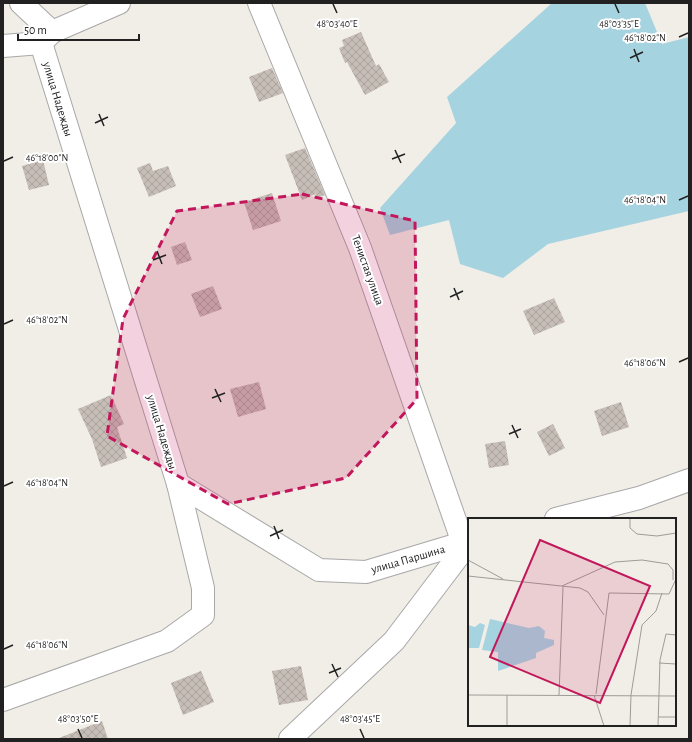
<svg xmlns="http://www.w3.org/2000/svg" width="692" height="742" font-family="'Alegreya Sans',sans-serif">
  <defs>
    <pattern id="building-cross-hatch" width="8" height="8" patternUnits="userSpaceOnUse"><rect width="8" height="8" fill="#c6bdb6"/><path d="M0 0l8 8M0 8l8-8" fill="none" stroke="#aaa29c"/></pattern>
  </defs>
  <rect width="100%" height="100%" fill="#f1eee7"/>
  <polygon fill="#a6d3e0" points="552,3 645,3 662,44 689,37 689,211 548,244 503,278 460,264 449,220 390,235 380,208 456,123 447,97"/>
  <g fill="url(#building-cross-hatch)">
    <polygon points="361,32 376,66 379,64 389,82 365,95 347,62 345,63 339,48 344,46 342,40"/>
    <polygon points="272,68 283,93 259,102 249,77"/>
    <polygon points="305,148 325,195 317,198 316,194 302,200 285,155"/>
    <polygon points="43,160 49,185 29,190 22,166"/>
    <polygon points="150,163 153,171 168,166 176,186 149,197 137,168"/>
    <polygon points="272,193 281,221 253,230 244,202"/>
    <polygon points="185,242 192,260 177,265 171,247"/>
    <polygon points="213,286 222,309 200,317 191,294"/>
    <polygon points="554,298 565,322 534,335 523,311"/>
    <polygon points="259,382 266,409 238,417 230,389"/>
    <polygon points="111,395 124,424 117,427 127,458 101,467 92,439 78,409"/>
    <polygon points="621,402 629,427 602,436 594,411"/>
    <polygon points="553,424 565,448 549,456 537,432"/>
    <polygon points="505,441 509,465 489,468 485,444"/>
    <polygon points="301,666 308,700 279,705 272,671"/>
    <polygon points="201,671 214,702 183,715 171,683"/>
    <polygon points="102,721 108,739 59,739 59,738"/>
  </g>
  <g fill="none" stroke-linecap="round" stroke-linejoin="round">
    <defs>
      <g id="minor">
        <polyline points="21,3 52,32"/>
        <polyline points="259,3 360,248 463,543"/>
        <polyline points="3,46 41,43 52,32 119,3"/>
        <polyline points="178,484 319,570 366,572 469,541"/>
        <polyline points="556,519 639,498 689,480"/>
        <polyline points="3,700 167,641 203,615 203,588 178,484 41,43"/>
        <polyline points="290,739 394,641 469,542"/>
      </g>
    </defs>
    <use href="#minor" stroke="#a8a8a8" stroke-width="24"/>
    <use href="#minor" stroke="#fff" stroke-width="22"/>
  </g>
  <path fill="#c2185b" fill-opacity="0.2" stroke="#c2185b" stroke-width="3" stroke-dasharray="8 5" stroke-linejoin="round" d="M302,194L415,221L417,399L346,478L228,504L107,436L123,319L177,211Z"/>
  <path fill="none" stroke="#212121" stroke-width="1.5" d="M333,4L337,13M615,4L619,13M679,37L688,33M634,49L639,62M630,58L643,52M99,114L104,126M95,123L108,117M395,150L401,163M392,159L405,154M4,161L13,157M679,200L688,196M157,251L162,264M153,260L166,255M454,288L459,300M450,297L463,291M4,324L13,320M679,362L688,358M215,389L221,402M212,398L225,393M512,425L518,438M509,434L521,429M4,486L13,482M274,526L279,539M270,536L283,530M4,649L13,645M332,664L338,677M329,673L341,668M78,729L82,738M360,729L364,738"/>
  <g text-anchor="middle" stroke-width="4" stroke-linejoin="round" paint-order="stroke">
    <g font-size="12" fill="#212121" stroke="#fff">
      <text transform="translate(58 99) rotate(73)" y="4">улица Надежды</text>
      <text transform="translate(368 270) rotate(70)" y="4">Тенистая улица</text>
      <text transform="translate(162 432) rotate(73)" y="4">улица Надежды</text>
      <text transform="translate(408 559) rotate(-16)" y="4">улица Паршина</text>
    </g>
  </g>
  <g transform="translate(468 518)">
    <rect width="208" height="208" fill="#f1eee7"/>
    <path d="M22,101L61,110L71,108L77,113L76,120L86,122V127L68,135V140L30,153V134L14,132ZM12,105L17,107L11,130H0V107L7,109Z" fill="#a6d3e0"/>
    <path fill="none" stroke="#9e9c98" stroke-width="1" d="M162,0V10L169,16L189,18L208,15M0,42L35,61M0,58L112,70L120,74L136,97M94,68L147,44L174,42L200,46L205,52V62M191,145L208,146M128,176L141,75L201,76L208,61M0,177L208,178M39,177V208M91,177L95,69M126,177L136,208M190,199H208M162,208L163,177L174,107L188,93L194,75M190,208L192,142L198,116L208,117"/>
    <path fill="#c2185b" fill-opacity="0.15" stroke="#c2185b" stroke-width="2" d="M72,22L182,68L132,185L22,139Z"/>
    <rect width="208" height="208" fill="none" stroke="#212121" stroke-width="2"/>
  </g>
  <g font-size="10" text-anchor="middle" fill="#212121" stroke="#fff" stroke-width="4" stroke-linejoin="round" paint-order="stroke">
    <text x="337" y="27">48°03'40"E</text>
    <text x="619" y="27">48°03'35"E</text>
    <text x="645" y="41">46°18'02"N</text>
    <text x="47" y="161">46°18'00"N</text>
    <text x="645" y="203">46°18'04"N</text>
    <text x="47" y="323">46°18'02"N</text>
    <text x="645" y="366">46°18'06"N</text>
    <text x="47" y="486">46°18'04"N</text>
    <text x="47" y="648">46°18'06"N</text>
    <text x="78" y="722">48°03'50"E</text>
    <text x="360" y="722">48°03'45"E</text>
  </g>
  <rect width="692" height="742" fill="none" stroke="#212121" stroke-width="8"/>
  <path d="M18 34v6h121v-6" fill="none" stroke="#212121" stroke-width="2"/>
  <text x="24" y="34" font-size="12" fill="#212121" stroke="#ffffff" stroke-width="3" paint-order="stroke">50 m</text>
</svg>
